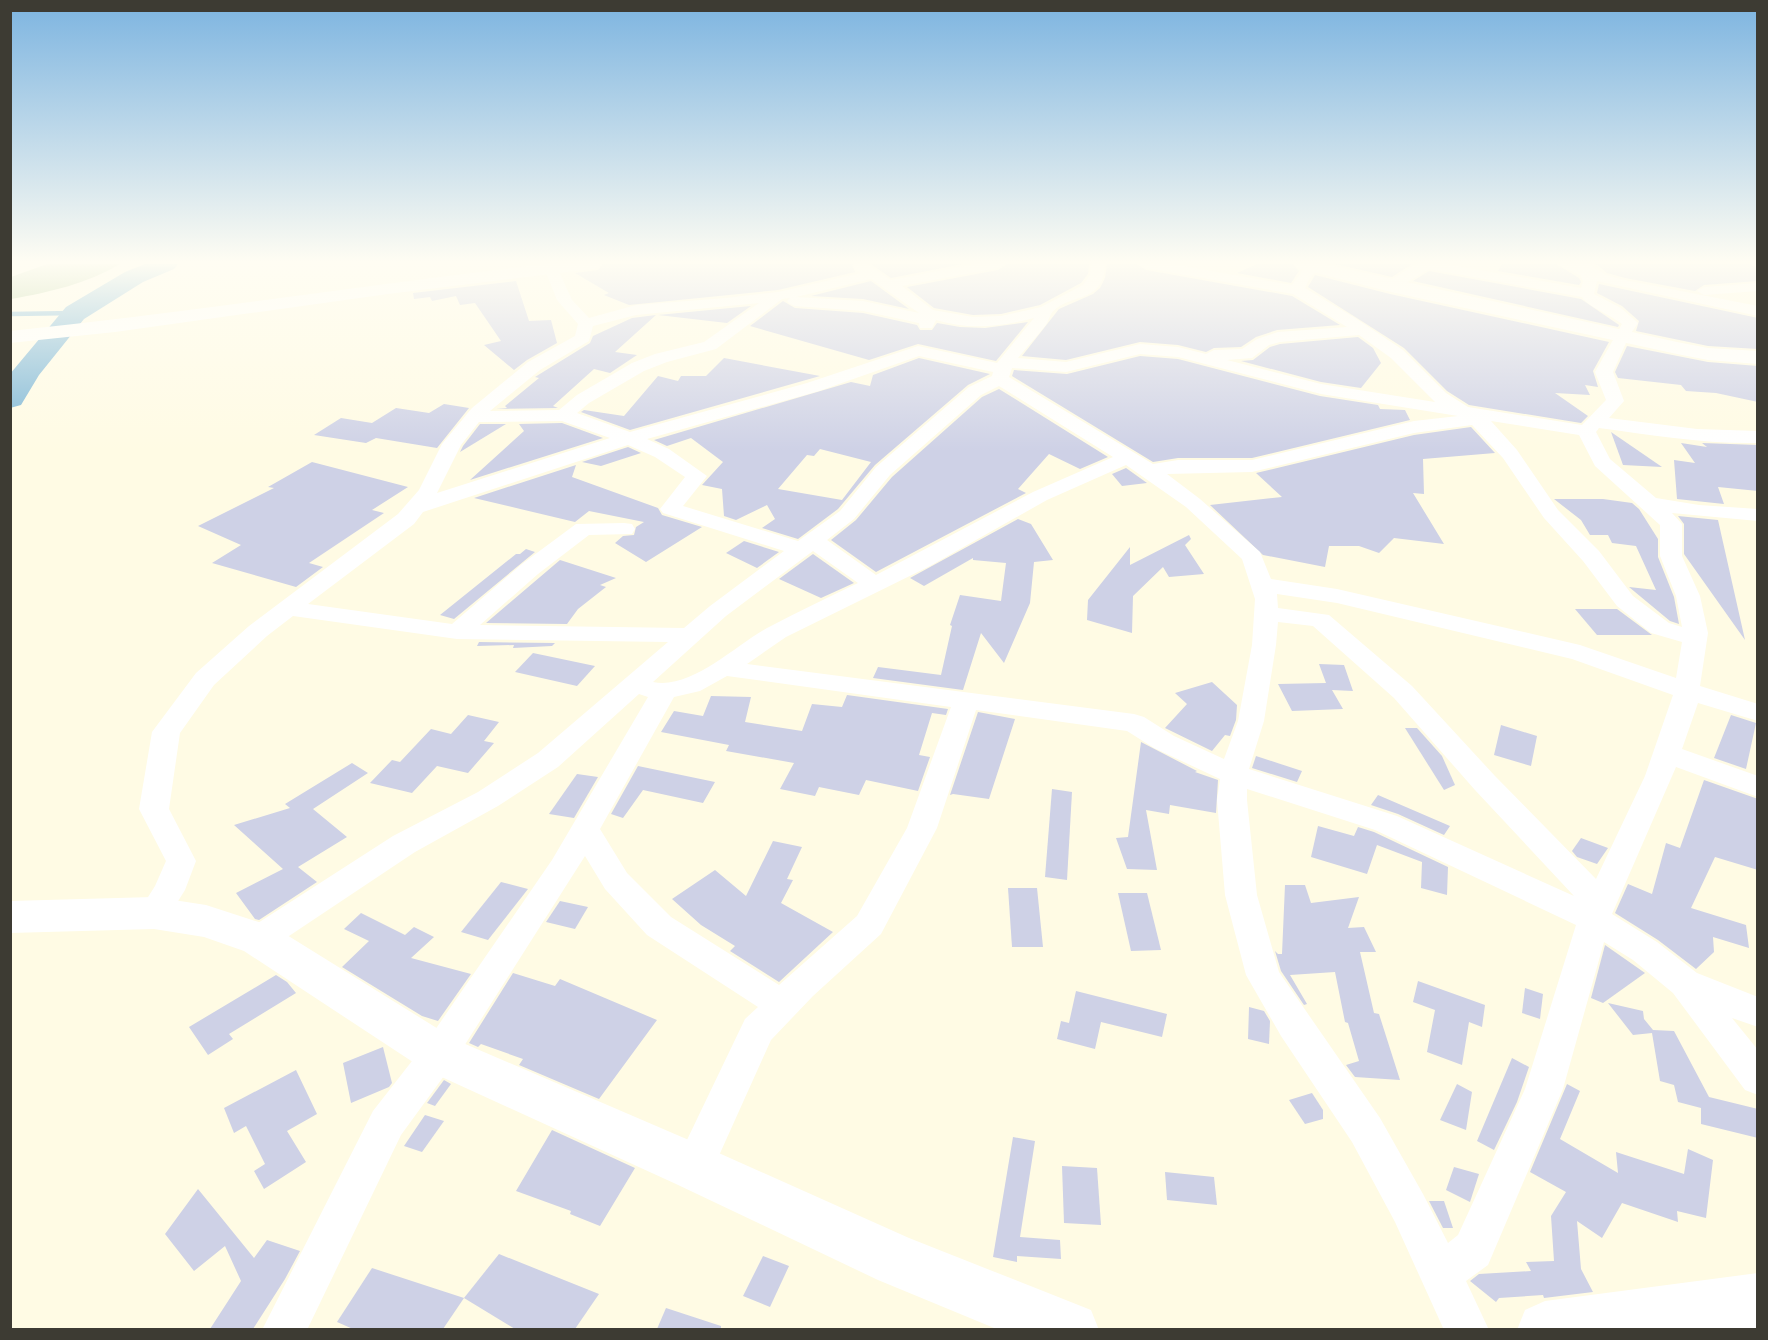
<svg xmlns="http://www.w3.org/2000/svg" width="1768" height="1340" font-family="Figtree,sans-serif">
  <rect width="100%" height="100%" fill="#fffbe4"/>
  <path fill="#b3cc98" d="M47,264H120C86,284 50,292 11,299V277Z"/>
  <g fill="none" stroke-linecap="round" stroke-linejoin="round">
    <polyline stroke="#7bb5d5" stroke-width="4.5" points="10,314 75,313"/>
    <polygon fill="#7bb5d5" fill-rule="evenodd" points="145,264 178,264 174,269 143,282 84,319 39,375 21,405 10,408 10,374 66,307 125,272"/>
  </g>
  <g fill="#ced1e6" fill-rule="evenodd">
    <polygon points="603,264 852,264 855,272 778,290 629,305 604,295 609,293 575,273 598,270"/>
    <polygon points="871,264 963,264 891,278"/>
    <polygon points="1007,264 1089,264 1088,274 1081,283 1040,305 1001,314 973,315 934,308 907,287 998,270"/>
    <polygon points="1107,264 1137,264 1146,270 1292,296 1340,325 1277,330 1256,337 1241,347 1214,348 1206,352 1178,345 1140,342 1066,360 1022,356 1059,309 1093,294 1100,288 1105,278"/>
    <polygon points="1257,264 1292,264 1299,271 1291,283 1237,273"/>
    <polygon points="1335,264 1412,264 1392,277"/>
    <polygon points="1502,264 1556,264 1579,278 1581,282 1579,285 1498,271"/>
    <polygon points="1596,264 1750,264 1758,269 1758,281 1704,285 1695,291 1625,278 1607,273"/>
    <polygon points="1429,271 1581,299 1619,325 1618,327 1413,281"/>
    <polygon points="1315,275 1390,294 1609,342 1593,371 1598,387 1585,385 1590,395 1555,393 1588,416 1581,423 1469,405 1447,391 1404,348 1308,287"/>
    <polygon points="516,281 529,321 551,320 557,343 527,360 514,370 484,345 501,341 475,303 460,305 456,296 432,301 430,297 414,299 413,293"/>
    <polygon points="871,281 909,309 863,299 811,296"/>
    <polygon points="1599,284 1758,318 1758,349 1708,346 1636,331 1639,321 1622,306 1597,293"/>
    <polygon points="783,301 795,308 863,313 917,325 920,330 932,330 937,323 960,327 985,328 1028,322 996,361 918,344 869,360 750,326"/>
    <polygon points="751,306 727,323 658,315"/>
    <polygon points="656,315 615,352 637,355 610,373 594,369 553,406 558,408 496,409 507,408 505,406 539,378 535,377 590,343 593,336 632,318"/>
    <polygon points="1358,337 1373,348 1381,363 1361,388 1321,382 1241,361 1253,360 1270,347 1280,344"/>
    <polygon points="1627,346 1708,362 1758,366 1758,402 1716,393 1686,391 1681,385 1618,378 1615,372"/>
    <polygon points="1140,356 1178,359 1320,396 1378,405 1380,409 1405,410 1410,420 1252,458 1178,458 1153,462 1012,376 1014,370 1067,374"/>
    <polygon points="724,358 820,376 630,430 581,412 584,410 624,416 658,376 678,381 681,376 706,376"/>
    <path d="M919,358L990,374L968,385L875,465L838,509L798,539L762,528L775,519L767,505L736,520L724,516L722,489L702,485L723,462L691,438L667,446L654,440L851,382L870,386L873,375ZM820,449L871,462L842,500L778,489L807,455L814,456Z"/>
    <polygon points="999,389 1108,457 1080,469 1049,454 1018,489 1026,493 876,572 831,540 856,520 892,477 982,397"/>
    <polygon points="444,404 469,408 437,448 376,438 366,443 314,435 341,418 372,423 396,408 429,413"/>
    <polygon points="562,423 603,438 470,480 524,431 519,424"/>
    <polygon points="480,424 506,424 460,452 463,446"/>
    <polygon points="1471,427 1495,453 1423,459 1424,494 1413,493 1444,544 1394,538 1379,553 1359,546 1329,546 1325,567 1263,555 1210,505 1282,497 1256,473 1414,435"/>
    <polygon points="1611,432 1662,467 1623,465"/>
    <polygon points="1681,443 1707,447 1702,443 1758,445 1758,491 1718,487 1724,504 1677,499 1674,460 1695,463"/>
    <polygon points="628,447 641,453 601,466 582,462"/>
    <polygon points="312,462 408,487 372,510 384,513 309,563 323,567 296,587 212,563 241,545 198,526 274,488 268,487"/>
    <polygon points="576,465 572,477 658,508 662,515 702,527 646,562 615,543 623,536 634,535 636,527 644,522 589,511 575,522 474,498"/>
    <polygon points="1126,468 1147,483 1122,486 1112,474"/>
    <polygon points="1554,499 1603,499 1632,503 1639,509 1658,539 1658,557 1674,597 1679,624 1670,621 1629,587 1656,590 1636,546 1612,543 1608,535 1590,535 1581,520"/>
    <polygon points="1678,516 1718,520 1745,640 1684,554 1684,524"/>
    <polygon points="1018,519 1031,524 1053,560 1034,562 1030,603 1004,663 981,633 963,690 873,678 878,667 941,675 952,626 950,625 960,595 1001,601 1006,563 973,560 973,558 924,586 910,578"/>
    <polygon points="1189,535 1191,539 1185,545 1204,574 1169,577 1163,567 1133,596 1132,633 1087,620 1088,600 1130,547 1130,565"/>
    <polygon points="744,541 779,552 757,568 726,553"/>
    <polygon points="526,549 535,552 454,619 440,615 516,554 520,554"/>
    <polygon points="813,554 854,583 821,598 779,579"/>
    <polygon points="560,560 616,578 600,585 606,587 578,609 567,624 486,623"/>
    <polygon points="1575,609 1617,609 1652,635 1597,635"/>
    <polygon points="479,642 555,643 552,646 513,648 514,645 477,646"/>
    <polygon points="533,653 595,666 577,686 515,672"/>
    <polygon points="1319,664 1344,665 1353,691 1332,690 1343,709 1292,711 1278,684 1326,683"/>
    <polygon points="1212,682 1237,705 1236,720 1230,736 1225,735 1212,751 1165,728 1187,704 1175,693"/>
    <polygon points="847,695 948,709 946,715 932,713 919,755 930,757 918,791 866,780 859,795 819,787 815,796 780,789 794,763 726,751 729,745 661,732 674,711 703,716 711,696 751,697 745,722 802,731 812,704 842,707"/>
    <polygon points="978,712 1015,719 989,799 953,794 950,795"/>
    <polygon points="468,715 499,722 484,741 494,743 468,773 437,766 412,793 370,783 392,760 400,762 431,729 451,734"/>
    <polygon points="1731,715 1756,723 1746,769 1714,758"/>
    <polygon points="1501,725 1537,736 1531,766 1494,755"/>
    <polygon points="1405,728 1417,728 1442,756 1455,785 1444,790"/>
    <polygon points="1141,742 1197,771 1195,772 1218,780 1216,813 1170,805 1169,814 1146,810 1157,870 1127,869 1116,838 1128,837"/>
    <polygon points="1256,756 1302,771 1297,782 1252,768"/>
    <polygon points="352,763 368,773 313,809 347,837 298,867 317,882 259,920 255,919 236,893 283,869 234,825 290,808 285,804"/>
    <polygon points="638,766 715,782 703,803 643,790 623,818 611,814"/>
    <polygon points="577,774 598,777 574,818 549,814"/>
    <polygon points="1704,780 1758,799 1758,870 1715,857 1691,908 1746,925 1749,948 1713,937 1714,952 1696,969 1658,940 1615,913 1628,884 1652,894 1666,843 1680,848"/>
    <polygon points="1052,789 1072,792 1067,880 1045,877"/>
    <polygon points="1378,795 1450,826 1444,835 1398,814 1371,805"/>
    <polygon points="1318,826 1354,836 1358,827 1374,832 1448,867 1447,895 1421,888 1422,862 1377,845 1367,874 1311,857"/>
    <polygon points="1581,838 1608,848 1597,864 1577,857 1572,851"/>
    <polygon points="773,841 802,847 787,879 793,880 781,903 833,932 779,982 730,951 735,946 701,925 672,899 715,870 746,896"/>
    <polygon points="501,882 528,889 488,940 461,932"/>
    <polygon points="1285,885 1305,885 1311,903 1359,897 1348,928 1364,927 1376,952 1360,952 1374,1013 1379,1014 1400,1080 1355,1077 1346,1065 1359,1061 1348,1023 1345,1022 1335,972 1290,975 1307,1004 1304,1005 1281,971 1275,951 1278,954 1282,954"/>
    <polygon points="1008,888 1037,888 1043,947 1012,947"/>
    <polygon points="1118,893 1147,893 1161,950 1131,951"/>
    <polygon points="560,901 588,907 575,929 546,922"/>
    <polygon points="361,913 405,935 414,927 434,937 411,958 471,974 438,1021 422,1016 342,967 369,941 344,929"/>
    <polygon points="1605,945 1645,973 1603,1003 1591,998"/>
    <polygon points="513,973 555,986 560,979 657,1020 599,1099 519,1065 523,1059 481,1044 478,1047 469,1043"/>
    <polygon points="276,975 287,982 296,993 229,1034 233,1039 208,1055 189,1027"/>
    <polygon points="1418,981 1485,1005 1482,1027 1469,1022 1462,1065 1427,1052 1435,1010 1413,1002"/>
    <polygon points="1525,988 1543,994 1540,1019 1522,1013"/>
    <polygon points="1076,991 1167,1014 1162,1037 1101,1022 1095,1049 1057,1039 1061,1021 1069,1023"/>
    <polygon points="1608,1003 1643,1011 1644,1019 1653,1030 1674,1031 1709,1097 1758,1109 1758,1138 1701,1124 1701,1108 1678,1102 1674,1085 1660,1081 1652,1033 1633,1035"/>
    <polygon points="1249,1007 1264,1011 1270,1021 1269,1044 1248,1039"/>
    <polygon points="383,1047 392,1083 389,1087 351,1103 343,1063"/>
    <polygon points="1512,1058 1529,1067 1517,1102 1494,1150 1477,1141"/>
    <polygon points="296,1070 317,1114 287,1131 306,1162 264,1189 254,1171 265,1164 246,1126 234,1133 224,1108"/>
    <polygon points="444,1080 451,1084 435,1106 427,1103"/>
    <polygon points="1457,1084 1472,1092 1466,1130 1440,1120"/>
    <polygon points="1567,1084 1580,1091 1560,1139 1618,1173 1616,1152 1684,1174 1688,1149 1713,1160 1706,1218 1677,1211 1678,1222 1622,1203 1602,1238 1577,1221 1581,1269 1593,1292 1544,1298 1543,1295 1499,1298 1496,1302 1470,1281 1479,1274 1531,1271 1526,1262 1554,1261 1551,1216 1566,1192 1530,1172"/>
    <polygon points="1312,1093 1323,1110 1323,1119 1305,1124 1289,1100"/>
    <polygon points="425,1115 444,1121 422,1152 404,1146"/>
    <polygon points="552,1130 635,1168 600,1226 570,1214 571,1211 516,1191"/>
    <polygon points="1013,1137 1035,1141 1020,1237 1060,1240 1061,1259 1017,1256 1017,1262 993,1257"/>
    <polygon points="1062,1166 1097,1168 1101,1225 1064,1223"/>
    <polygon points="1454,1167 1479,1174 1470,1202 1446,1190"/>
    <polygon points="1165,1172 1214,1177 1217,1205 1167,1200"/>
    <polygon points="198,1189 254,1258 267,1240 300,1251 285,1279 253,1329 210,1329 241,1281 225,1246 194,1271 165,1234"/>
    <polygon points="1429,1201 1444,1201 1453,1228 1443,1228"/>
    <polygon points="499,1254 599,1294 575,1329 515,1329 464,1298"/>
    <polygon points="763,1256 789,1266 770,1307 743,1296"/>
    <polygon points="372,1268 464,1298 443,1329 353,1329 337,1322"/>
    <polygon points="666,1308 721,1326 721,1329 657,1329"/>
  </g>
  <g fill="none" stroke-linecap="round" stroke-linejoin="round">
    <g fill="#fff" fill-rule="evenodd">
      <path d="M854,264H867L891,280L975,264H1005L998,268L902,286L933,310L973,317L1001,316L1041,307L1083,285L1090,275L1091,264H1105C1104,306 1067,292 1051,314C1049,318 1048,322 1045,326C1037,337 1026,347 1018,358L1066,362L1140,344L1178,347L1206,354L1214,350L1242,349L1257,339L1278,332L1347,327L1293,294L1146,268L1139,264H1171L1292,285L1307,264H1319L1320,266L1309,279L1305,288L1355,318L1403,350L1446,393L1468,407L1582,425L1606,400L1595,372L1622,324C1611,315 1587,306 1582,297L1429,269L1396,289H1386L1384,286L1386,283L1416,264H1446L1581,288L1583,282L1581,276L1558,264H1594L1593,267L1606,275L1624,280L1758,306V316L1597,281L1594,294L1621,308L1638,323L1629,336L1613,372L1624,401L1609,418L1697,429L1758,431V443C1704,444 1652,435 1599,428L1596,432L1610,459L1656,498L1699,505L1758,509V521L1672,513L1682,524V556L1700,596L1708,633L1700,686L1758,704V721L1698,703L1682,749L1758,776V797L1676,767L1612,914L1657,942L1697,973L1758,997V1027L1732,1018L1758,1050V1095L1745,1090L1673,993L1633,960L1604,942L1563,1089L1488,1265L1466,1281L1489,1330H1444L1395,1222L1352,1142L1281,1036L1246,975L1225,895L1217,800L1220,779L1154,748L1127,731L976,710L937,828L881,934L813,996L771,1040L708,1180L694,1185L680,1180L674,1167L745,1019L758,1007L647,935L605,889L585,856L452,1065L401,1135L307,1330H262L373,1111L426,1043L552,860L648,697L639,694L558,767L498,806L415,852L271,948L259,952L247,948L242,939L247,930L393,836L478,792L538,753L668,642L457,639L293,616L267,636L214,685L180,733L169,809L196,861L185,890L165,922L154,925L143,922L138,913L155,886L166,861L139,809L152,732L196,673L249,626L398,514L419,490L442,444L472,408L528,362L575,336L578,324L557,300L545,270L547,267H557L572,300L589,318L636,305L726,298L778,292L861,273L855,269ZM871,279L919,313L863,301L796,297ZM790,298L787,301L790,304L795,306L863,311L919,323L920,328H932L936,320C969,330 1000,327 1034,318L997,363L918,346L807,383L630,432L577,413L589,403L644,371L667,362L716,349L782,299ZM759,303L704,342L655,354L632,363L577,395L559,410L490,411L540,370L589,341L593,326L636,315ZM1359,335L1391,358L1435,402L1321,384L1227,360L1252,358L1269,345L1280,342ZM1140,354L1178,357L1321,394L1458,416L1414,421L1252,460H1178L1153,464L1009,377L1012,368L1066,372ZM919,356L993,372L992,376L969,387L876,467L840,511L798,541L683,506L707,476L669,449L647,439L819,391ZM999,386L1113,457L1033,492L876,575L827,540L854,519L890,475L981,395ZM562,421L610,438L437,493L461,445L479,422ZM1491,421L1579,435L1595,466L1660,525V556L1676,596L1682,627L1669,623L1633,596L1599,551L1558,510L1517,450ZM1472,425L1503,458L1544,518L1583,561L1617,606L1651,633L1682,642L1676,678L1580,645L1337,589L1271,579L1260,552L1200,499L1167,474L1252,472L1414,433ZM628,445L655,457L685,477L660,509L663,513L784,551L710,606L684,628L480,625L538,574L589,535L632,534L635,529L632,524L624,523L576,524L522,564L452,624L308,604L414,524L423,512ZM1126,465L1186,507L1242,559L1255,599L1252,645L1238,721L1224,759L1174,736L1144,717L1134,714L747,664L786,637L930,566L1047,500ZM813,551L858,583C829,597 799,611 771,626C737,643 693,690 653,682L726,616ZM1277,594L1337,603L1572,659L1673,695L1645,776L1596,879L1495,776L1412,686L1329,615L1278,608ZM1278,622L1313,626L1394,698L1475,790L1574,896L1397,816L1249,769L1264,721L1276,645ZM727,676L951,707L907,828L857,916L779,985L671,917L627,873L600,829L674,697L700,691ZM1247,789L1375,830L1576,925L1525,1089L1458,1235L1448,1243L1423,1194L1380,1118L1279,972L1257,895L1247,800Z"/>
      <polygon points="1758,283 1758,291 1704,295 1697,291 1704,287"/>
    </g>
    <g fill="#fff" fill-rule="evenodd">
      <path d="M545,264H601L598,268L592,269L388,294L115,332L10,343V331C189,312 367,285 545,264Z"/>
      <polygon points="1294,264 1325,264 1677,342 1708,348 1758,351 1758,364 1708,360 1677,354 1391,292 1297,268"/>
    </g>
    <g fill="#fff" fill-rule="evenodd">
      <polygon points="154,897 206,905 274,927 456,1040 712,1150 909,1238 1091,1310 1099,1330 999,1330 878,1280 676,1184 422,1068 244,951 204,937 154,929 10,933 10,901"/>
      <polygon points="1758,1273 1758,1329 1517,1330 1525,1310 1545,1301"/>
    </g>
  </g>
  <linearGradient id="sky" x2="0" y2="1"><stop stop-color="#7cb4e0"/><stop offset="0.58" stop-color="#fffdf3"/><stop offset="1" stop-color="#fffdf3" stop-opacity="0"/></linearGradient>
  <rect width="1768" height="452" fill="url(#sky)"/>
  <rect width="1768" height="1340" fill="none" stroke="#3d3b33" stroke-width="24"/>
</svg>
